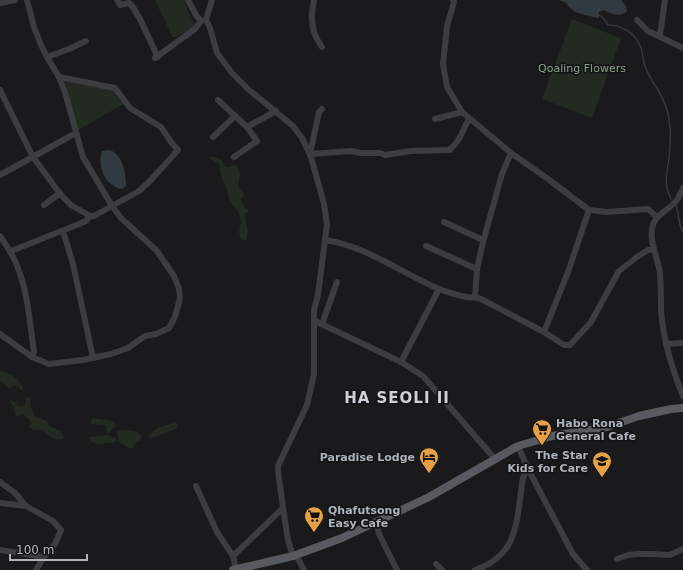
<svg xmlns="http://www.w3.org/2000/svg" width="683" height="570" font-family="'DejaVu Sans',sans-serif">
  <rect width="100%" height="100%" fill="#1a1a1c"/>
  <g fill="#222a22">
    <polygon points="155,0 183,0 196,27 173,38"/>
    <polygon points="572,19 621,38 592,118 542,99"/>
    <polygon points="65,80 115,91 124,104 78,130"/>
    <path d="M211,156C219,158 222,159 225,167H229L234,164C242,170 240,176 238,185L244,195L241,199L244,206L249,211L245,214L248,233L246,241L241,239L239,232L241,221L238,211L230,201L226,187L222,180L219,164L211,159Z"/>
    <polygon points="0,370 15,377 23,387 23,391 15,385 9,388 0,380"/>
    <path d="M30,397L31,400L30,406L35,416L47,421L49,426L61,431L64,438C56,444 48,434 41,429C36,431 32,430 29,427L31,423L28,418L22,415L16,417C14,412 15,405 10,402L11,400L14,401L18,406H23L25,405L26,398Z"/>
    <polygon points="92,418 114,421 116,425 109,433 107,433 105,425 91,424 91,421"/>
    <polygon points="174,423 178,424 177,428 174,430 149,439 148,436 157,428"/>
    <path d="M121,430C130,430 136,429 142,437L140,440L136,442L133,448H129L118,441L117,431Z"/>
    <path d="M107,435L116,438V441L113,443C104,441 100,449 90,440V437Z"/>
  </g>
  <g fill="#313a40">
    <path d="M559,0H621L626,6L627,11C620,18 612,14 604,10L599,12V18C596,18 577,13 574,11C566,6 569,3 559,0Z"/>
    <path d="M109,150C123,153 126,174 126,186C122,190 119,189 114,186C102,179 98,164 102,151Z"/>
  </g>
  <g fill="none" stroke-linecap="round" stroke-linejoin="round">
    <g stroke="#313a40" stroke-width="1.5">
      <path d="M599,15L603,18L608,25C619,25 631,31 637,40C643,47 642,57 645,66C648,75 653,82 658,90C665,101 669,114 670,127C671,137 670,148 669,158C667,174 663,183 671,199"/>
      <path d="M676,205C680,216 677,221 683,232"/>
    </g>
    <g stroke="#3b3d41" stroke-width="6">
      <path d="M117,0L120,5L129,3C140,13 150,43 158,57"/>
      <polyline points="188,0 196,15 201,21"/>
      <path d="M212,0L206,20L210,28L217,53L232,73L248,89L293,126L302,138L311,157L324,204L327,224L318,295L314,310V374L307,405L278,466C278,480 282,494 283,508L233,556L236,569"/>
      <path d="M314,0C310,17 311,33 322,47"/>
      <polyline points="453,0 454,2 447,26 443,64 447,87 462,112 511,153 548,179 589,210 607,212 648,209 657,217"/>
      <polyline points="0,3 15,0"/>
      <polyline points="637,20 648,31 683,48"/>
      <polyline points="660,35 665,0"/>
      <polyline points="47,57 69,49 86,41"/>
      <polyline points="155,58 195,29 201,21"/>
      <polyline points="0,90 33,157 61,195 71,205 90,216 94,216 112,206 83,157 65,92 59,77 47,57 41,45 34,27 27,0"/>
      <polyline points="218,100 247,127 276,111"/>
      <polyline points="322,109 319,112 310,154 351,151 361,153 380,153 385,155 411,151 450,150"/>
      <polyline points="435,119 462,112"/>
      <polyline points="213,137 235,116"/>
      <path d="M450,149C460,142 463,129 469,119"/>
      <polyline points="234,157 257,141 247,127"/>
      <polyline points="0,175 76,133"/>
      <path d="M683,188C681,192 679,198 676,201C669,210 656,214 653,225C648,239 658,259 660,273C661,286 661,298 661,310C663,340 672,369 683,396"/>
      <polyline points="44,205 60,193"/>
      <polyline points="444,222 483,240"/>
      <polyline points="63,231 73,264 93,358"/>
      <path d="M0,236C7,246 14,256 18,268C28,294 30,324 34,352L32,357"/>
      <path d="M325,240C366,246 400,272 437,288C446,292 457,295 466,297C472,298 476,297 481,299L544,332L564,345H570L591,322L619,271L637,257L648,250H654"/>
      <polyline points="426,246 477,269"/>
      <polyline points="11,251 79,224 86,221 90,216"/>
      <polyline points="475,297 477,269 483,242 502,174 511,153"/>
      <polyline points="315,321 401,362 423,376 495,459"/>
      <polyline points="322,324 337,282"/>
      <polyline points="544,332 568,272 589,210"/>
      <polyline points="0,334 32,357 49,364 83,360 111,354 128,348 145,336 156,334 169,328 175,317 180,298 179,289 174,276 157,251 121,218 112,206 139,191 150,181 178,150 171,142 161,127 130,108 115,88 59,77"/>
      <polyline points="666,344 683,343"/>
      <polyline points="401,362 439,289"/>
      <polyline points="518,446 528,469 573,554 587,570"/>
      <polyline points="0,482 15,493 26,506 53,521 61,530 55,544 44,557 36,570"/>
      <polyline points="196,486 217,532 233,556"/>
      <polyline points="0,503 26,506"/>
      <polyline points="283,508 288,540 293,556"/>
      <polyline points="375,521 380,536 397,570"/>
      <polyline points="0,550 44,557"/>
      <polyline points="296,555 304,570"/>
      <polyline points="617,559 628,555 637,554 652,554 670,555 683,549"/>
      <polyline points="436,564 442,570"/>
      <path d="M475,570C515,556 516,529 521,492C522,484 522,475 528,469"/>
    </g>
    <polyline stroke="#575a60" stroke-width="8" points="233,570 293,556 342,538 429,497 518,446 552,436 607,427 639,416 671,409 683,408"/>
  </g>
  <defs>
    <symbol id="supermarket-pin" viewBox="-11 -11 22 30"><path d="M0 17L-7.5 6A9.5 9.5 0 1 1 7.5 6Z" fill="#e6a148" stroke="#151517"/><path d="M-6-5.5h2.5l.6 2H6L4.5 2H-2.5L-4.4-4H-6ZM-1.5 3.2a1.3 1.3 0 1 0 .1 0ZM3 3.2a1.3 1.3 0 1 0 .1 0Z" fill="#111"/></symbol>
    <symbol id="hotel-pin" viewBox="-11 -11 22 30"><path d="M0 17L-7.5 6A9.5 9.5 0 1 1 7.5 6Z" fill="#e6a148" stroke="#151517"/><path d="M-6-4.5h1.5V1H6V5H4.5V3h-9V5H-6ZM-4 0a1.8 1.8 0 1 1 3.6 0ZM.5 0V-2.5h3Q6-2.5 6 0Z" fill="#111"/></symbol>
    <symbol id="school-pin" viewBox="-11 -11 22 30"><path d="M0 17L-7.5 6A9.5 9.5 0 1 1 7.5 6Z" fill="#e6a148" stroke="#151517"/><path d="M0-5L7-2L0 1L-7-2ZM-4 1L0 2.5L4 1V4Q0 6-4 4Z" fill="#111"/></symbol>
  </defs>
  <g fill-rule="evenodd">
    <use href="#supermarket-pin" x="531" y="418" width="22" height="30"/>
    <use href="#hotel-pin" x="418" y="446" width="22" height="30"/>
    <use href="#school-pin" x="591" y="450" width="22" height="30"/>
    <use href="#supermarket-pin" x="303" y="505" width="22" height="30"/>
  </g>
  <g text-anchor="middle" stroke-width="3.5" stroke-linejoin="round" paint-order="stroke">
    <g font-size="11" fill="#87a486" stroke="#151517">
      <text x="582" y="72">Qoaling Flowers</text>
    </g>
    <g font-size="11" font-weight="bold" fill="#adb3bb" stroke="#151517" text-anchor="start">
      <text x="556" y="427">Habo Rona<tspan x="556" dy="13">General Cafe</tspan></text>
      <text x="588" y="459" text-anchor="end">The Star<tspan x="588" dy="13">Kids for Care</tspan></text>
      <text x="415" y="461" text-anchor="end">Paradise Lodge</text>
      <text x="328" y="514">Qhafutsong<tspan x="328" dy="13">Easy Cafe</tspan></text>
    </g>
    <g font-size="15" font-weight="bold" letter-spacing="1" fill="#ced1d7" stroke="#151517">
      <text x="397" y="403">HA SEOLI II</text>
    </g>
  </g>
  <path d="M10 554v6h77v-6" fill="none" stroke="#adb3bb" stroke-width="2"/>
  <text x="16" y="554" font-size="12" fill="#adb3bb" stroke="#151517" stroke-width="3" paint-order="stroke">100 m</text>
</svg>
